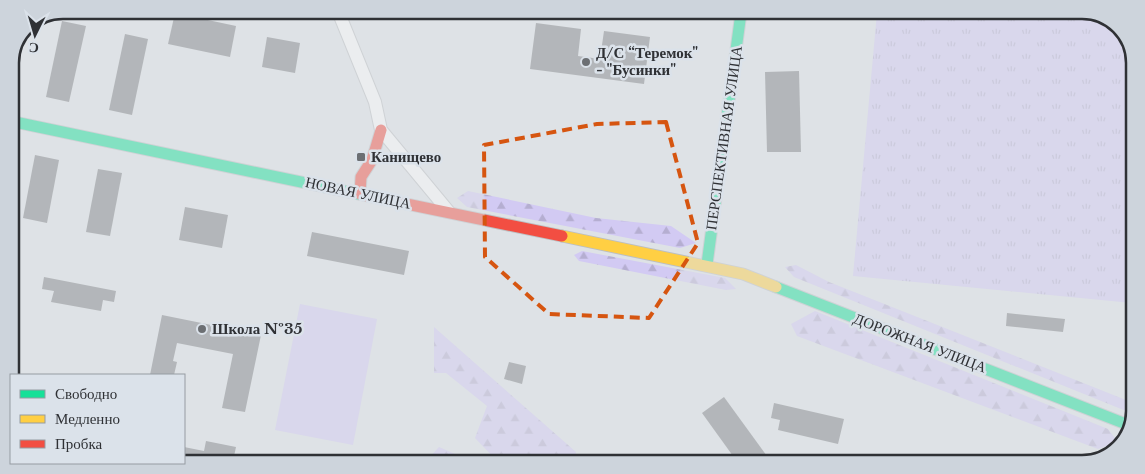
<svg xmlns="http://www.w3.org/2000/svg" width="1145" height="474" font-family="'Libre Baskerville',serif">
  <defs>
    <pattern id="grass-tufts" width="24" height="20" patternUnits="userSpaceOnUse" patternTransform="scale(1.25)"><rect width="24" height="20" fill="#d2caf3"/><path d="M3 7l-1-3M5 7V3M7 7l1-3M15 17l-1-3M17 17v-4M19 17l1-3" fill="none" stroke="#b5aed1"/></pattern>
    <pattern id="forest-firs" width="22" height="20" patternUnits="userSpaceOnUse" patternTransform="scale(1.25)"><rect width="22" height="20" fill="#d2caf3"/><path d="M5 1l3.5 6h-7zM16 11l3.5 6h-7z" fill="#b5aed1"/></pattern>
  </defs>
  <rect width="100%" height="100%" fill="#dee2e6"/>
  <polygon fill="url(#grass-tufts)" points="877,13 1102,14 1124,31 1135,59 1132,303 853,276"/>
  <g fill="url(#forest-firs)">
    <polygon points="468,191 596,218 671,226 696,243 680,248 467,207 457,198"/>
    <polygon points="582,251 725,278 736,289 726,290 579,261 574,255"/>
    <polygon points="796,265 829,282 1131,402 1131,413 794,277 785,267"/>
    <polygon points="815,311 1108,429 1118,442 1098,449 797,336 791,324"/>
    <polygon points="434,327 576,452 574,462 498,462 475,438 487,406 446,373 434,373"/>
    <polygon points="439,447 469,460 471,462 426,461"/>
  </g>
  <polygon fill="#d2caf3" points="300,304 377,319 353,445 275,430"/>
  <g fill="#7f8285">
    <polygon points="175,13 236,26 230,57 168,44"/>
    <polygon points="62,21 86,26 69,102 46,97"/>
    <polygon points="536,23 581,29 578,56 600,59 604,31 650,37 644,84 530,69"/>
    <polygon points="125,34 148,39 132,115 109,110"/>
    <polygon points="267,37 300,43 295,73 262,67"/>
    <polygon points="799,71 801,152 767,152 765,72"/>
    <polygon points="35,155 59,160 47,223 23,218"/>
    <polygon points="98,169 122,173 110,236 86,232"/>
    <polygon points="185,207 228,215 222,248 179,240"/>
    <polygon points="312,232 409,251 404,275 307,256"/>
    <polygon points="44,277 116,291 114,302 103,300 101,311 51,302 54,291 42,289"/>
    <polygon points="1007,313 1065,319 1063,332 1006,326"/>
    <polygon points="162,315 261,335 245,412 222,408 233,354 177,343 173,361 177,362 174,375 150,375"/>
    <polygon points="509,362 526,366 522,384 504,379"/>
    <polygon points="724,397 772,463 738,463 702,413"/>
    <polygon points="774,403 844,419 838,444 778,430 780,420 771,418"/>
    <polygon points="206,441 236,447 233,461 184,461 184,447 204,451"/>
  </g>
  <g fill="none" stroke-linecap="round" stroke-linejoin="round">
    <defs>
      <polyline id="street" points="338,11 375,102 381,130 449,212"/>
      <g id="fast">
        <polyline points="10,121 363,195"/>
        <polyline points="707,264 741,13"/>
        <polyline points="776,287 1131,426"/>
      </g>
      <polyline id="slow" points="562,236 743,274 776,287"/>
      <g id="jam">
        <polyline points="360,194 361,177 372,160 381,130"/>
        <polyline points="363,195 562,236"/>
      </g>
    </defs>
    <use href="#street" stroke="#bcbfc2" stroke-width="14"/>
    <use href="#fast" stroke="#bcbfc2" stroke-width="13"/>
    <use href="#slow" stroke="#bcbfc2" stroke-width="13"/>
    <use href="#jam" stroke="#bcbfc2" stroke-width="13"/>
    <use href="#street" stroke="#fafbfb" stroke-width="12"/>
    <use href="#fast" stroke="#16e098" stroke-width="11"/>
    <use href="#slow" stroke="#ffcf43" stroke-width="11"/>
    <use href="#jam" stroke="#f24e42" stroke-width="11"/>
  </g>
  <path d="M0 0H1145V474H0ZM666,122L698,243L649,318L549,314L485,257L484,145L597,124Z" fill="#dee2e6" fill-opacity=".55" fill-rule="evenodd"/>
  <path fill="none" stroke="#d65510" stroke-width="4" stroke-dasharray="10 6" stroke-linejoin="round" d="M666,122L698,243L649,318L549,314L485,257L484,145L597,124Z"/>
  <g fill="#6c6f73" stroke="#dbe2ea" stroke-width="2">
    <circle cx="586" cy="62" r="5"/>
    <rect x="356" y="152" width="10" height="10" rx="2.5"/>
    <circle cx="202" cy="329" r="5"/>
  </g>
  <g text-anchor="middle" stroke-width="5" stroke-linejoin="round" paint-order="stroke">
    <g font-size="15" font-weight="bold" fill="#2f3135" stroke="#dbe2ea" text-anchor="start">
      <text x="596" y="58">Д/С “Теремок"<tspan x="596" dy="17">- "Бусинки"</tspan></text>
      <text x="371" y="162">Канищево</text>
      <text x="212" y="334">Школа №35</text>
    </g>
    <g font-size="15" fill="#2f3135" stroke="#dbe2ea">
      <text transform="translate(724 138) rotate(-82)" y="5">ПЕРСПЕКТИВНАЯ УЛИЦА</text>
      <text transform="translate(358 193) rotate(12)" y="5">НОВАЯ УЛИЦА</text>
      <text transform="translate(920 343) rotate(21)" y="5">ДОРОЖНАЯ УЛИЦА</text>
    </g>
  </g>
  <path d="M0 0H1145V474H0ZM63 19H1082A44 44 0 0 1 1126 63V411A44 44 0 0 1 1082 455H63A44 44 0 0 1 19 411V63A44 44 0 0 1 63 19Z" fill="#cdd4dc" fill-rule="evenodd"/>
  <path fill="none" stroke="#2f3135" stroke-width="2.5" d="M63 19H1082A44 44 0 0 1 1126 63V411A44 44 0 0 1 1082 455H63A44 44 0 0 1 19 411V63A44 44 0 0 1 63 19Z"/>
  <rect x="10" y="374" width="175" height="90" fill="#dbe2ea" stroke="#969ba2"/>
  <rect x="20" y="390" width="25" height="8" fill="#16e098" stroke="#969ba2"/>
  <text x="55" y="399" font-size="15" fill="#2f3135">Свободно</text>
  <rect x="20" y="415" width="25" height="8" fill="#ffcf43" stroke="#969ba2"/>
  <text x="55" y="424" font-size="15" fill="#2f3135">Медленно</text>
  <rect x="20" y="440" width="25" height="8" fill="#f24e42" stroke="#969ba2"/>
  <text x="55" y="449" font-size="15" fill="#2f3135">Пробка</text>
  <g transform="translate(35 35) rotate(185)" stroke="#dbe2ea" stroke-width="4" paint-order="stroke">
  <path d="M0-4L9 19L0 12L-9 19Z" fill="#2f3135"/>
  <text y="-8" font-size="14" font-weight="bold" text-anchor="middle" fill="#2f3135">С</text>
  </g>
</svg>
